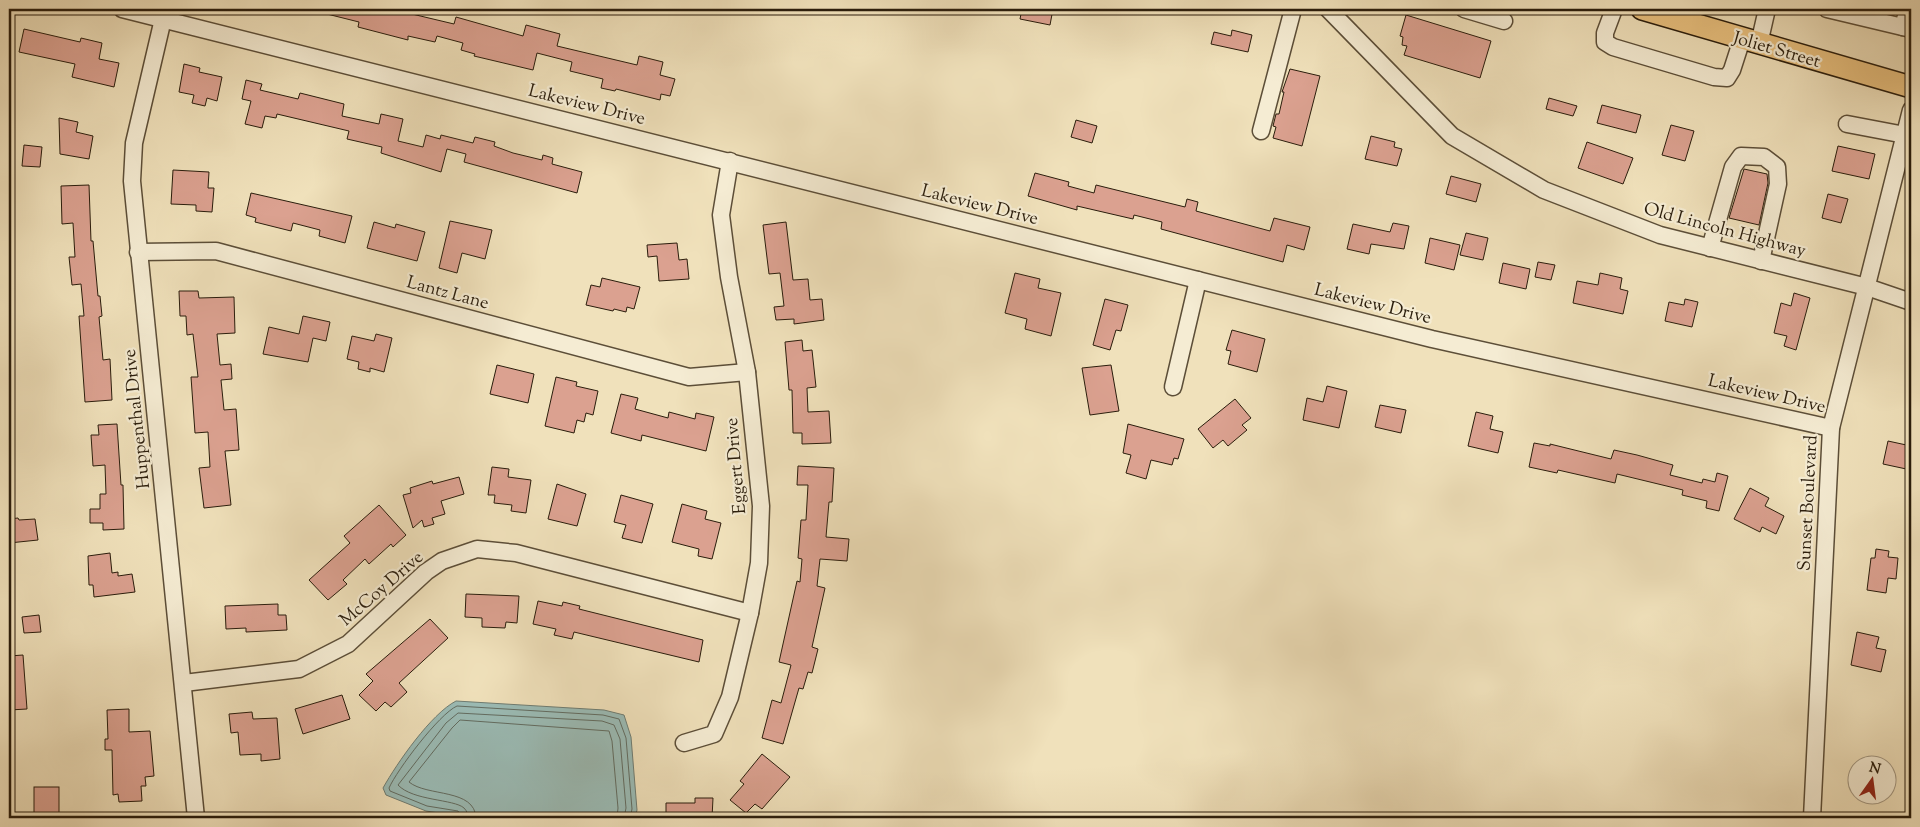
<svg xmlns="http://www.w3.org/2000/svg" width="1920" height="827" font-family="'Sorts Mill Goudy',serif">
  <rect width="100%" height="100%" fill="#f0e1bb"/>
  <filter id="stains"><feTurbulence type="fractalNoise" baseFrequency=".004" numOctaves="4"/><feColorMatrix values="0 0 0 0 .2 0 0 0 0 .09 0 0 0 0 .02 0 0 0 .5 -.17"/></filter>
  <radialGradient id="worn" r=".72"><stop offset=".6" stop-color="#630" stop-opacity="0"/><stop offset="1" stop-color="#630" stop-opacity=".3"/></radialGradient>
  <path fill="#9bbcb6" stroke="#6e7c72" d="M456,701L604,710L624,715L631,737L637,810L635,818H471L426,811L386,795L383,788C397,763 431,714 456,701Z"/>
  <g fill="none" stroke-linecap="round" stroke-linejoin="round">
    <g stroke="#626c61" stroke-width="1">
      <path d="M462,818L458,811L427,806L390,791L389,788C397,770 439,714 457,706L603,715L619,719L626,738L632,809L630,818"/>
      <path d="M468,818C468,814 467,811 464,808C454,799 413,801 398,785L446,723L458,713L602,721L614,725L620,739L626,808L624,818"/>
      <path d="M476,818C475,788 427,797 409,782L452,728L460,720L609,731L612,741L618,808L617,818"/>
    </g>
  </g>
  <g fill="#dba190" stroke="#2a1d0c">
    <polygon points="324,9 391,9 454,24 456,17 523,36 526,25 560,34 557,46 637,65 639,56 663,62 660,75 675,79 670,96 661,94 660,100 616,89 615,91 601,88 603,79 570,71 572,62 537,53 533,70 474,56 475,54 461,50 463,43 437,36 435,42 408,36 408,40 358,27 359,22 323,13"/>
    <polygon points="1022,9 1053,9 1050,25 1020,19"/>
    <polygon points="1406,15 1491,41 1480,78 1404,55 1407,46 1402,45 1403,37 1400,36"/>
    <polygon points="24,29 80,42 81,38 102,43 99,59 119,63 114,87 72,77 75,64 19,52"/>
    <polygon points="1232,30 1252,35 1248,52 1211,44 1214,32 1231,36"/>
    <polygon points="184,64 200,68 199,72 222,77 217,101 207,98 205,106 192,103 194,95 179,92"/>
    <polygon points="1290,69 1320,76 1302,146 1273,138 1276,127 1273,126 1276,114 1279,114 1284,92 1282,92"/>
    <polygon points="246,80 262,84 260,90 298,99 300,93 344,104 342,116 379,124 381,114 403,119 398,141 423,147 426,135 440,139 441,135 473,143 475,137 495,142 494,146 513,153 542,160 543,155 553,158 552,164 582,172 577,193 464,162 466,154 447,149 441,172 381,153 382,147 347,139 349,131 277,114 276,118 265,116 262,128 245,124 251,101 242,99"/>
    <polygon points="1549,98 1577,106 1573,116 1546,109"/>
    <polygon points="1602,105 1641,115 1636,133 1597,123"/>
    <polygon points="59,118 78,122 76,132 93,136 89,159 60,154"/>
    <polygon points="1076,120 1097,126 1092,143 1071,137"/>
    <polygon points="1671,125 1694,131 1685,161 1662,155"/>
    <polygon points="1371,136 1395,142 1394,147 1402,149 1397,166 1365,159"/>
    <polygon points="1587,142 1633,158 1623,184 1578,168"/>
    <polygon points="24,145 42,147 40,167 22,166"/>
    <polygon points="1838,146 1875,154 1869,179 1832,171"/>
    <polygon points="1744,169 1767,174 1768,183 1759,225 1729,218"/>
    <polygon points="173,170 209,172 208,188 214,188 212,212 196,211 196,205 171,204"/>
    <polygon points="1035,173 1069,182 1068,186 1094,193 1096,185 1185,207 1187,199 1198,202 1196,211 1270,231 1274,218 1310,227 1304,250 1287,245 1283,262 1161,229 1162,222 1134,215 1133,219 1077,206 1077,210 1028,196"/>
    <polygon points="1451,176 1481,184 1476,202 1446,194"/>
    <polygon points="89,185 91,241 93,241 98,296 100,296 102,316 99,317 103,360 110,359 112,400 85,402 79,316 84,316 81,284 72,285 69,257 75,257 73,223 62,224 61,186"/>
    <polygon points="251,193 352,216 345,243 319,236 320,230 293,223 291,231 255,222 256,218 246,215"/>
    <polygon points="1828,194 1848,199 1841,223 1822,218"/>
    <polygon points="450,221 492,230 485,259 462,253 457,273 439,268"/>
    <polygon points="374,222 395,228 396,224 425,232 417,261 367,248"/>
    <polygon points="786,222 793,280 808,279 810,300 822,299 824,320 794,324 794,319 776,320 774,307 784,306 780,273 769,274 763,225"/>
    <polygon points="1393,223 1409,226 1404,249 1371,244 1369,254 1347,249 1353,224 1390,232"/>
    <polygon points="1466,233 1488,238 1483,260 1460,255"/>
    <polygon points="1430,238 1460,245 1454,270 1425,263"/>
    <polygon points="677,243 679,260 687,259 689,279 659,281 657,256 648,257 647,245"/>
    <polygon points="1538,262 1555,265 1551,280 1535,277"/>
    <polygon points="1503,263 1530,269 1526,289 1499,283"/>
    <polygon points="1015,273 1040,279 1038,288 1061,293 1051,336 1025,329 1027,319 1005,313"/>
    <polygon points="1600,273 1622,278 1620,289 1628,291 1623,314 1573,303 1577,281 1598,285"/>
    <polygon points="602,278 640,287 634,309 627,307 626,312 614,309 613,311 586,305 591,285 600,287"/>
    <polygon points="179,291 198,291 199,298 234,297 235,333 217,334 220,365 231,364 232,379 221,380 224,410 236,409 239,450 225,451 231,505 204,508 199,468 210,467 208,432 195,433 191,377 198,377 193,334 187,335 186,316 180,316"/>
    <polygon points="1794,293 1810,298 1796,350 1784,346 1787,336 1774,333 1781,303 1791,306"/>
    <polygon points="1105,299 1128,305 1121,331 1116,330 1110,350 1093,345"/>
    <polygon points="1685,299 1698,302 1692,327 1665,321 1669,302 1684,305"/>
    <polygon points="303,316 330,322 326,341 313,338 308,362 263,354 269,327 299,334"/>
    <polygon points="1232,330 1265,339 1257,372 1228,364 1231,351 1226,350"/>
    <polygon points="376,334 392,338 384,372 370,368 370,372 358,369 359,362 347,359 352,336 374,341"/>
    <polygon points="802,340 803,351 812,350 816,387 807,388 808,412 829,411 831,443 802,444 802,433 793,433 792,390 789,390 785,342"/>
    <polygon points="497,365 534,374 528,403 490,394"/>
    <polygon points="1111,365 1119,411 1090,415 1082,368"/>
    <polygon points="556,377 577,382 576,386 598,391 593,415 586,413 584,422 577,420 574,433 545,426"/>
    <polygon points="1327,386 1347,391 1339,428 1303,420 1307,398 1323,402"/>
    <polygon points="621,394 638,398 635,409 668,418 669,412 695,419 696,413 714,417 706,451 642,435 641,441 611,433"/>
    <polygon points="1235,399 1251,418 1242,425 1247,430 1228,446 1223,440 1213,448 1198,429"/>
    <polygon points="1380,405 1406,410 1401,433 1375,427"/>
    <polygon points="1476,412 1493,416 1490,429 1503,432 1498,453 1468,446"/>
    <polygon points="117,424 121,485 123,485 124,529 103,530 103,523 90,523 90,509 100,509 100,494 106,494 105,465 93,466 91,435 99,435 98,425"/>
    <polygon points="1128,424 1184,439 1178,459 1174,458 1172,465 1151,460 1146,479 1126,473 1131,455 1123,453"/>
    <polygon points="1888,441 1911,446 1911,470 1883,464"/>
    <polygon points="1534,443 1550,446 1550,444 1611,459 1614,450 1637,455 1673,465 1670,475 1702,483 1703,479 1715,482 1717,473 1728,476 1719,511 1706,508 1707,501 1682,495 1683,490 1617,474 1615,483 1558,470 1557,473 1529,467"/>
    <polygon points="798,466 834,468 832,502 829,502 826,537 849,539 847,561 820,559 817,586 825,588 812,647 818,649 812,673 808,672 803,689 799,688 783,744 762,738 772,700 781,703 791,665 779,662 797,581 800,582 802,559 798,558 801,520 806,520 808,485 797,485"/>
    <polygon points="492,467 509,469 508,477 531,480 526,513 511,511 512,505 494,503 495,495 488,495"/>
    <polygon points="459,477 464,494 441,501 445,514 432,518 434,524 424,527 422,520 413,528 403,495 411,493 410,488 432,481 433,484"/>
    <polygon points="557,484 586,494 577,526 548,519"/>
    <polygon points="1750,488 1769,498 1765,506 1784,516 1776,534 1762,527 1760,532 1734,519"/>
    <polygon points="621,495 653,504 642,543 622,538 626,525 614,522"/>
    <polygon points="682,504 707,511 705,519 721,523 712,559 698,556 699,549 672,542"/>
    <polygon points="379,505 406,535 393,547 391,544 369,564 365,559 343,580 347,584 328,600 309,580 350,543 344,536"/>
    <polygon points="18,518 19,520 35,519 38,540 9,543 9,519"/>
    <polygon points="1876,549 1889,551 1888,557 1898,558 1896,579 1888,578 1886,593 1867,590 1871,558 1875,558"/>
    <polygon points="110,553 112,573 118,572 118,576 132,574 135,592 94,597 93,585 89,585 88,556"/>
    <polygon points="466,594 519,596 517,623 506,622 505,628 482,627 482,618 465,617"/>
    <polygon points="538,601 562,606 563,602 580,606 579,609 703,640 699,662 574,632 572,639 554,635 556,629 533,624"/>
    <polygon points="278,604 278,615 286,615 287,630 246,632 246,628 226,629 225,606"/>
    <polygon points="39,615 41,632 24,633 22,617"/>
    <polygon points="430,619 448,638 399,683 407,692 391,707 385,702 376,711 359,695 373,681 366,674"/>
    <polygon points="1857,632 1879,637 1876,648 1886,650 1881,672 1851,665"/>
    <polygon points="23,655 27,709 9,710 9,656"/>
    <polygon points="342,695 350,719 303,734 295,709"/>
    <polygon points="129,709 129,732 150,731 154,776 145,777 146,786 141,786 142,801 119,802 118,794 113,795 112,750 105,750 105,739 108,739 107,710"/>
    <polygon points="252,712 253,719 277,718 280,759 261,761 261,754 240,755 238,732 231,733 229,714"/>
    <polygon points="762,754 790,777 762,809 755,804 746,813 730,800 744,784 740,781"/>
    <rect x="34" y="787" width="25" height="31"/>
    <polygon points="695,798 713,798 712,818 666,818 666,803 695,803"/>
  </g>
  <g fill="none" stroke-linecap="round" stroke-linejoin="round">
    <defs>
      <g id="minor">
        <polyline points="122,9 1432,339 1831,428"/>
        <polyline points="1328,9 1452,136 1544,190 1660,235 1867,287 1911,302"/>
        <polyline points="1464,9 1504,21"/>
        <polyline points="1614,9 1605,33 1605,42 1613,47 1714,77 1727,78 1732,70 1742,39"/>
        <polyline points="1827,9 1911,29"/>
        <polyline points="163,19 134,143 132,181 196,818"/>
        <polyline points="1903,27 1908,9"/>
        <polyline points="1759,44 1767,9"/>
        <polyline points="1847,124 1905,135"/>
        <polyline points="1261,131 1293,9"/>
        <polyline points="1710,248 1733,167 1741,156 1764,157 1777,167 1778,184 1761,261"/>
        <polyline points="138,252 216,251 689,377 747,372"/>
        <polyline points="1173,387 1198,280"/>
        <polyline points="184,683 299,669 348,644 426,572 442,561 477,549 516,553 750,613"/>
        <polyline points="684,743 714,734 730,697 750,613 759,563 761,506 747,372 729,277 721,215 730,161"/>
        <polyline points="1812,818 1831,428 1911,110"/>
      </g>
      <polyline id="major" points="1642,9 1911,87"/>
    </defs>
    <use href="#minor" stroke="#5c4e38" stroke-width="19"/>
    <use href="#major" stroke="#2a1d0c" stroke-width="24"/>
    <use href="#minor" stroke="#f5ecd3" stroke-width="16"/>
    <use href="#major" stroke="#e8c07e" stroke-width="21"/>
  </g>
  <g text-anchor="middle" stroke-width="4.5" stroke-linejoin="round" paint-order="stroke">
    <g font-size="18" fill="#2a1d0c" stroke="#f5ecd3">
      <text transform="translate(1777 49) rotate(16)" y="6">Joliet Street</text>
      <text transform="translate(587 104) rotate(14)" y="6">Lakeview Drive</text>
      <text transform="translate(980 204) rotate(14)" y="6">Lakeview Drive</text>
      <text transform="translate(1725 229) rotate(15)" y="6">Old Lincoln Highway</text>
      <text transform="translate(448 292) rotate(15)" y="6">Lantz Lane</text>
      <text transform="translate(1373 303) rotate(14)" y="6">Lakeview Drive</text>
      <text transform="translate(1767 393) rotate(13)" y="6">Lakeview Drive</text>
      <text transform="translate(136 419) rotate(-96)" y="6">Huppenthal Drive</text>
      <text transform="translate(735 466) rotate(-95)" y="6">Eggert Drive</text>
      <text transform="translate(1807 503) rotate(-87)" y="6">Sunset Boulevard</text>
      <text transform="translate(381 588) rotate(-41)" y="6">McCoy Drive</text>
    </g>
  </g>
  <rect width="1920" height="827" fill="none" stroke="#f0e1bb" stroke-width="30"/>
  <rect x="10" y="10" width="1900" height="807" fill="none" stroke="#2a1d0c" stroke-width="2.5"/>
  <rect x="15" y="15" width="1890" height="797" fill="none" stroke="#2a1d0c"/>
  <g transform="translate(1872 780) rotate(14)"><circle r="24" fill="#f5ecd3" stroke="#a49983"/>
  <path d="M0-4L9 19L0 12L-9 19Z" fill="#8f2418"/>
  <text y="-8" font-size="14" font-weight="bold" text-anchor="middle" fill="#2a1d0c">N</text>
  </g>
  <rect width="100%" height="100%" filter="url(#stains)"/>
  <rect width="100%" height="100%" fill="url(#worn)"/>
</svg>
